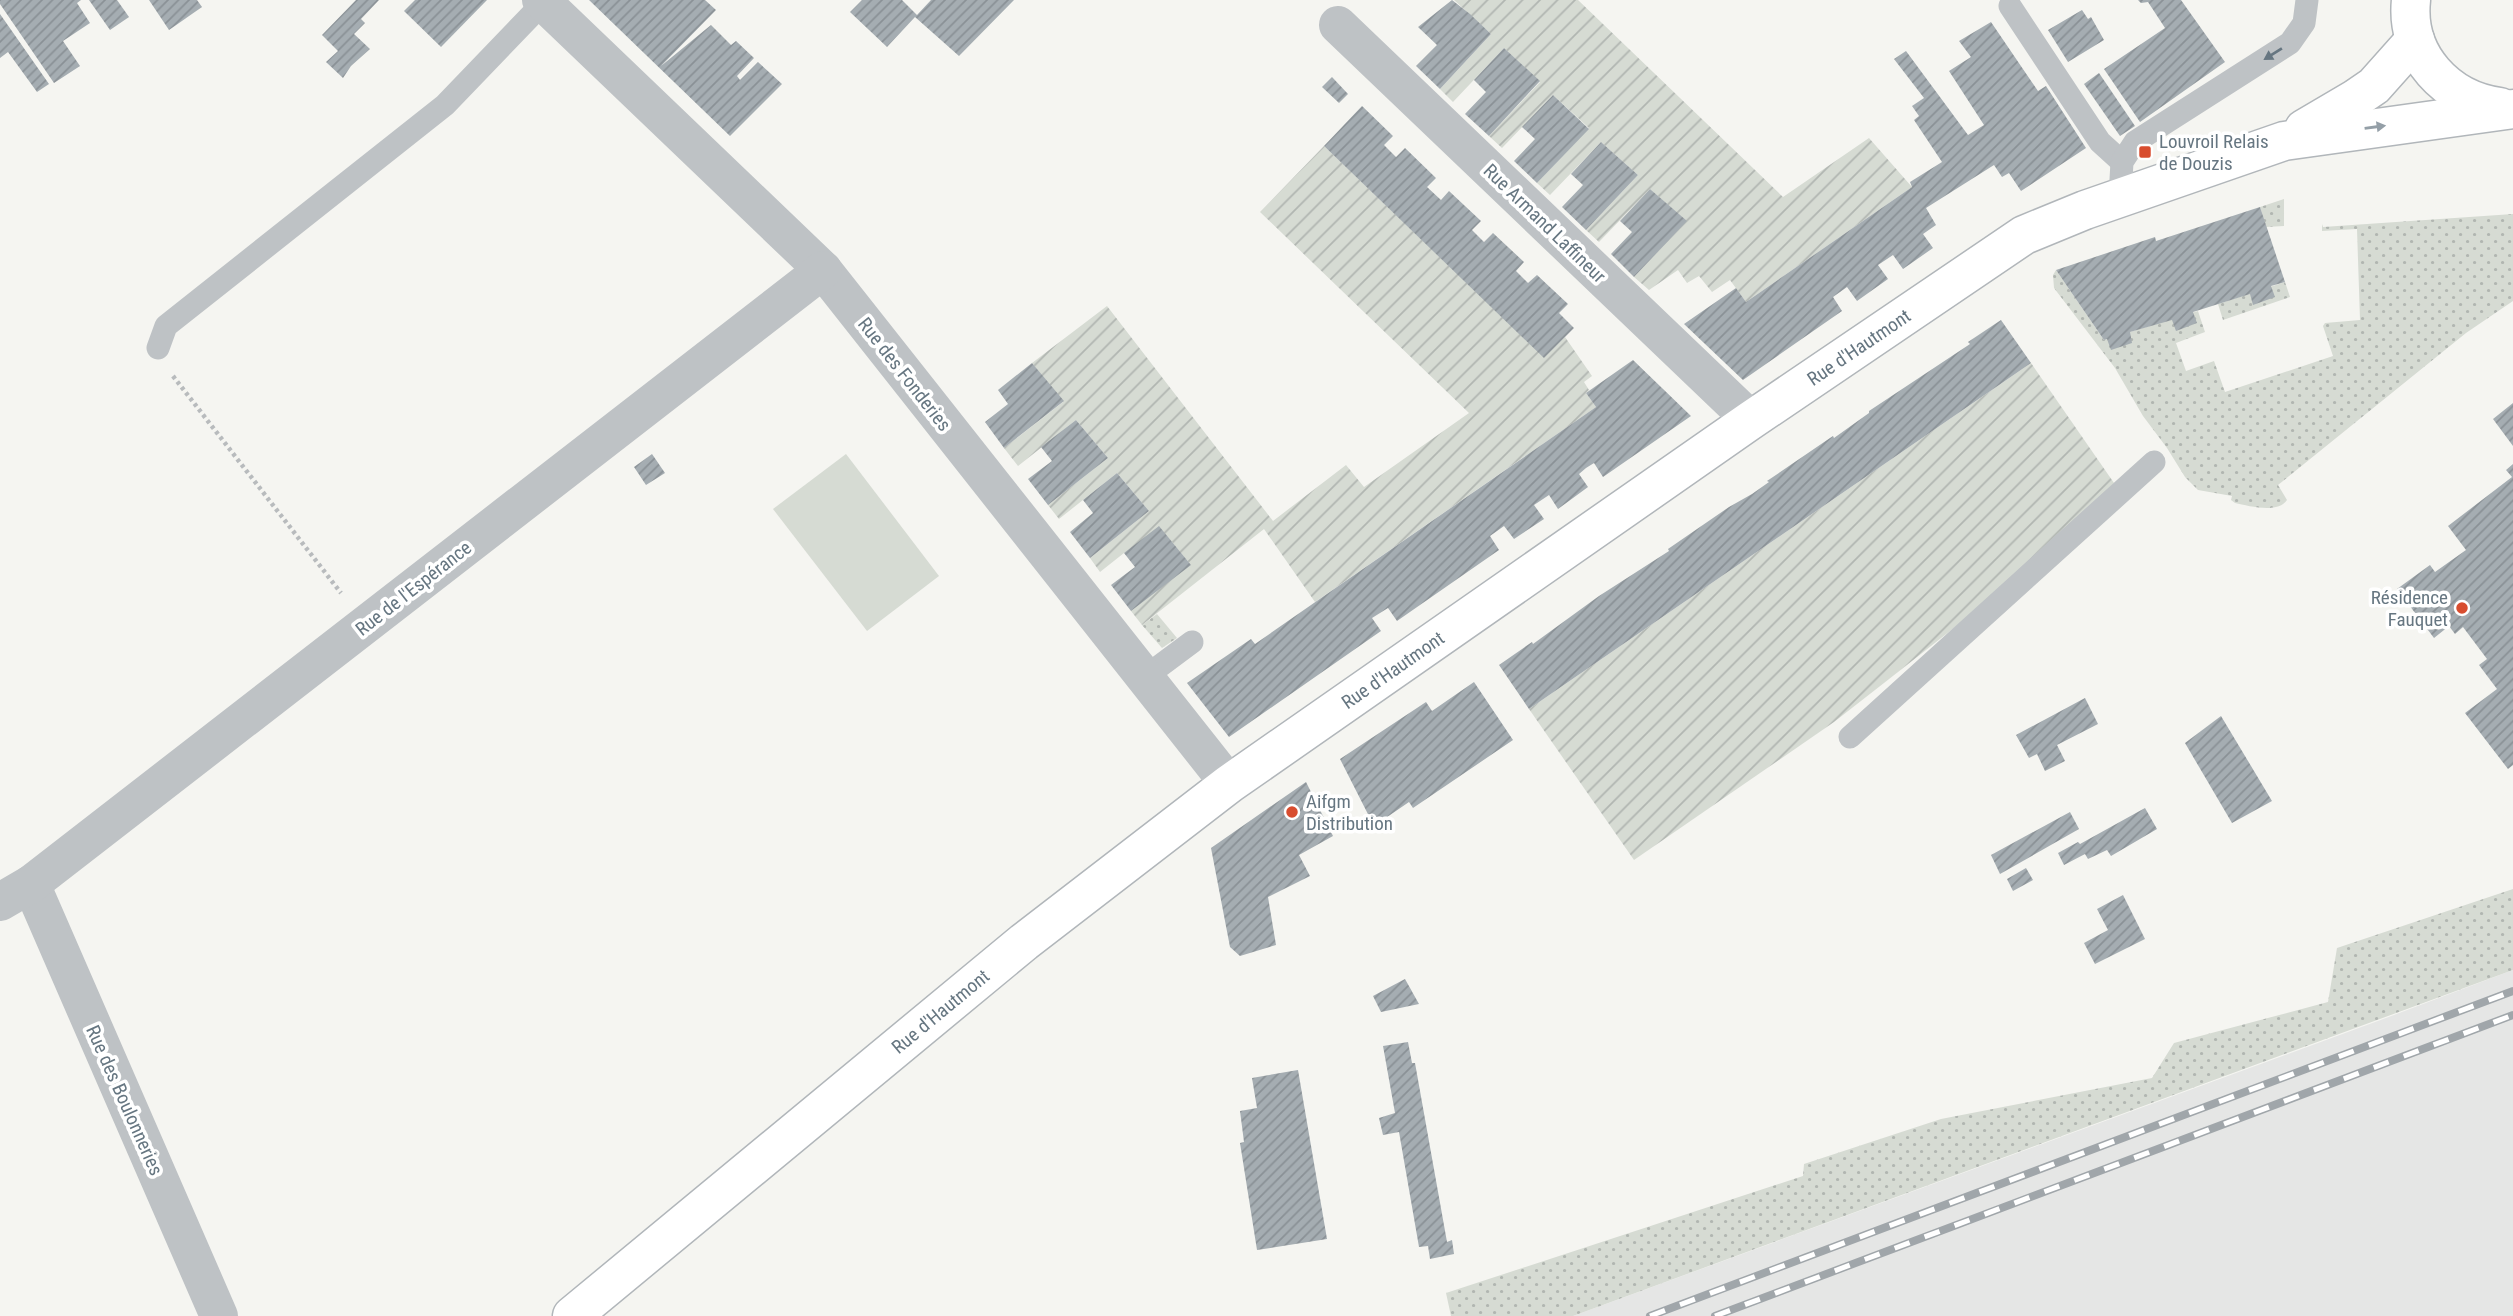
<svg xmlns="http://www.w3.org/2000/svg" width="2513" height="1316" font-family="'Roboto Condensed',sans-serif">
  <defs>
    <pattern id="grass-dots" width="8" height="8" patternUnits="userSpaceOnUse" patternTransform="scale(1.75)"><rect width="8" height="8" fill="#d6dbd3"/><path d="M2 2h.1M6 6h.1" fill="none" stroke="#b1b6b1" stroke-width="1.8" stroke-linecap="round"/></pattern>
    <pattern id="garden-furrows" width="10" height="10" patternUnits="userSpaceOnUse" patternTransform="scale(1.75)"><rect width="10" height="10" fill="#d6dbd3"/><path d="M-1 1l2-2M0 10L10 0M9 11l2-2" fill="none" stroke="#b1b6b1"/></pattern>
    <pattern id="building-hatch" width="6" height="6" patternUnits="userSpaceOnUse" patternTransform="scale(1.75)"><rect width="6" height="6" fill="#a5adb2"/><path d="M-1 1l2-2M0 6l6-6M5 7l2-2" fill="none" stroke="#8a9196"/></pattern>
  </defs>
  <rect width="100%" height="100%" fill="#f5f5f1"/>
  <polygon fill="#e5e6e5" points="2513,970 2513,1316 1573,1316 2386,1018"/>
  <g fill="url(#grass-dots)">
    <polygon points="2284,199 2284,226 2266,227 2260,207"/>
    <path d="M2513,214V301L2466,333L2278,485L2287,500C2278,514 2249,506 2235,503L2231,500L2232,496L2198,490L2185,477L2167,448L2143,416L2115,368L2054,288L2053,275L2056,270L2104,340L2198,311L2205,332L2176,343L2186,371L2214,361L2225,392L2333,356L2323,326L2325,323L2360,320L2357,229L2322,231V224L2323,227Z"/>
    <polygon points="2285,282 2290,297 2223,320 2218,304"/>
    <polygon points="1157,614 1177,638 1162,648 1142,625"/>
    <polygon points="2513,889 2513,970 1573,1316 1451,1316 1446,1293 1803,1176 1804,1164 1941,1119 2152,1078 2174,1043 2328,1002 2337,948"/>
  </g>
  <g fill="url(#garden-furrows)">
    <polygon points="1454,0 1578,0 1783,197 1869,138 1912,187 1746,302 1730,280 1712,292 1699,276 1687,283 1678,270 1649,290 1634,277 1686,221 1650,189 1599,242 1586,230 1638,175 1601,142 1550,195 1537,183 1589,128 1553,95 1502,148 1489,136 1540,82 1504,48 1453,102 1440,89 1491,34"/>
    <polygon points="1324,146 1544,357 1565,337 1592,376 1584,382 1589,390 1586,393 1596,407 1315,602 1264,529 1142,625 1131,611 1190,564 1172,542 1124,553 1100,572 1090,558 1149,511 1117,473 1059,519 1048,505 1108,458 1076,420 1018,466 1004,448 1063,402 1032,363 1107,306 1273,521 1346,465 1364,487 1469,413 1260,212"/>
    <polygon points="2031,363 2114,483 2074,529 2039,561 1884,683 1834,722 1634,860 1529,709"/>
  </g>
  <polygon fill="#d6dbd3" points="846,454 939,576 867,631 773,509"/>
  <g fill="url(#building-hatch)">
    <polygon points="0,0 81,0 77,3 90,23 63,41 80,66 54,83 0,4"/>
    <polygon points="89,0 117,0 129,17 110,30"/>
    <polygon points="149,0 197,0 202,7 169,30"/>
    <polygon points="356,0 379,0 361,19 365,23 354,34 370,49 351,66 343,78 326,62 338,51 322,35"/>
    <polygon points="415,0 487,0 441,47 404,11"/>
    <polygon points="589,0 705,0 716,10 661,66 711,25 731,45 736,41 754,58 737,76 740,80 758,62 782,84 730,136"/>
    <polygon points="862,0 902,0 917,15 931,0 1014,0 959,56 915,17 887,47 850,12"/>
    <polygon points="1452,0 1470,14 1491,34 1440,89 1416,66 1437,45 1418,27"/>
    <polygon points="2138,0 2181,0 2225,62 2140,122 2104,69 2165,28 2148,2 2141,3"/>
    <polygon points="2082,10 2088,19 2091,17 2104,40 2068,62 2048,30"/>
    <polygon points="0,14 49,84 37,92 8,52 0,58"/>
    <polygon points="1991,22 2038,91 2046,86 2086,148 2021,191 2009,173 2002,177 1994,165 1926,208 1936,225 1923,234 1933,248 1903,269 1893,255 1878,265 1888,279 1857,301 1847,287 1833,297 1842,311 1743,380 1684,324 1736,288 1746,302 1912,187 1910,182 1942,162 1914,120 1919,116 1912,106 1924,98 1894,59 1906,51 1968,135 1984,125 1949,71 1971,57 1959,41"/>
    <polygon points="1504,48 1540,81 1489,136 1465,114 1486,92 1474,80"/>
    <polygon points="2099,73 2135,126 2120,136 2084,84"/>
    <polygon points="1332,77 1348,94 1339,103 1322,87"/>
    <polygon points="1553,95 1589,129 1537,183 1514,161 1535,139 1522,127"/>
    <polygon points="1362,106 1393,136 1384,145 1396,157 1405,148 1436,178 1427,187 1441,200 1449,191 1481,221 1472,230 1484,242 1493,233 1524,262 1516,271 1528,283 1537,275 1568,304 1559,313 1574,328 1544,358 1324,146"/>
    <polygon points="1601,142 1638,175 1586,230 1562,207 1583,185 1571,174"/>
    <polygon points="1650,189 1687,221 1634,277 1611,254 1632,232 1620,221"/>
    <polygon points="2260,207 2285,282 2271,286 2275,297 2253,305 2250,294 2193,312 2197,323 2176,331 2172,320 2130,332 2132,343 2111,350 2107,339 2104,340 2056,270 2155,237 2156,241"/>
    <polygon points="2001,320 2031,363 1529,709 1499,665 1532,642 1533,644 1599,596 1669,551 1668,549 1729,507 1752,494 1769,482 1767,481 1830,438 1833,436 1834,438 1869,413 1869,411 1961,350 1970,344 1968,342"/>
    <polygon points="1633,360 1691,416 1603,477 1594,463 1586,468 1579,474 1588,487 1558,509 1549,495 1534,505 1544,519 1514,539 1504,526 1490,536 1499,550 1397,621 1388,608 1372,618 1381,631 1229,737 1187,683 1251,639 1255,644 1596,407 1586,393"/>
    <polygon points="1032,363 1064,401 1004,448 985,422 1008,404 998,390"/>
    <polygon points="2513,403 2513,446 2493,419"/>
    <polygon points="1076,420 1108,458 1048,505 1028,479 1052,461 1041,447"/>
    <polygon points="652,454 665,473 646,485 634,467"/>
    <polygon points="2513,464 2513,765 2508,769 2465,713 2497,689 2479,665 2487,659 2463,627 2455,634 2449,626 2434,638 2397,589 2430,565 2435,572 2466,550 2448,526 2512,477 2506,470"/>
    <polygon points="1117,473 1149,511 1090,558 1070,532 1093,513 1083,500"/>
    <polygon points="1159,526 1191,565 1131,611 1111,585 1135,567 1124,553"/>
    <polygon points="1474,682 1513,740 1413,808 1409,802 1374,826 1340,759 1426,702 1432,711"/>
    <polygon points="2085,698 2098,724 2057,745 2065,761 2045,771 2037,754 2029,758 2016,735"/>
    <polygon points="2221,716 2272,801 2232,823 2185,743"/>
    <polygon points="1306,782 1333,836 1299,855 1310,876 1268,897 1276,945 1240,956 1230,947 1211,848"/>
    <polygon points="2145,808 2157,829 2111,856 2107,850 2088,859 2085,854 2064,865 2058,853 2078,842 2080,844"/>
    <polygon points="2070,812 2079,829 2000,874 1991,855"/>
    <polygon points="2026,868 2033,880 2013,891 2007,879"/>
    <polygon points="2123,895 2145,939 2095,964 2084,943 2108,930 2097,909"/>
    <polygon points="1405,979 1419,1004 1381,1012 1373,996"/>
    <polygon points="1408,1042 1412,1063 1415,1063 1447,1242 1452,1240 1454,1254 1430,1259 1428,1246 1419,1247 1399,1132 1383,1135 1379,1118 1395,1113 1383,1046"/>
    <polygon points="1298,1070 1327,1239 1257,1250 1240,1143 1244,1142 1240,1111 1257,1108 1252,1078"/>
  </g>
  <g fill="none" stroke-linecap="round" stroke-linejoin="round">
    <defs>
      <g id="secondary">
        <path d="M2411,0C2405,56 2447,100 2500,107"/>
        <polyline points="2304,129 2355,99 2374,86 2415,40"/>
        <path id="s1" d="M572,1316L1024,942L1229,784L1751,420L2024,235L2085,210L2284,141L2513,109"/>
      </g>
    </defs>
    <use href="#secondary" stroke="#b1b6ba" stroke-width="41"/>
    <polyline stroke="#b8bbbd" stroke-width="4.5" stroke-dasharray="3.5 3.5" stroke-linecap="butt" points="173,376 341,593"/>
    <g stroke="#bec2c5" stroke-width="23">
      <polyline points="2010,6 2100,142 2122,162"/>
      <polyline points="2120,197 2122,162 2135,142 2290,43 2304,23 2307,0"/>
      <polyline points="158,348 166,326 445,105 544,2"/>
      <polyline points="1145,677 1192,642"/>
      <polyline points="1850,737 2154,462"/>
    </g>
    <g stroke="#bec2c5" stroke-width="38">
      <polyline points="541,0 823,270 1229,784"/>
      <polyline points="1338,25 1751,420"/>
      <polyline points="31,884 219,1316"/>
      <polyline points="0,902 31,884 823,270"/>
    </g>
    <use href="#secondary" stroke="#fff" stroke-width="38"/>
    <defs>
      <g id="rail">
        <polyline points="1650,1316 2513,991"/>
        <polyline points="1715,1316 2513,1015"/>
      </g>
    </defs>
    <use href="#rail" stroke="#a0a6aa" stroke-width="8"/>
    <use href="#rail" stroke="#fff" stroke-width="5" stroke-dasharray="16" stroke-linecap="butt"/>
  </g>
  <defs><path id="oneway-solid" d="M-6-.8H1V-3.2L6.5 0L1 3.2V.8H-6Z" transform="scale(1.75)"/></defs>
  <use fill="#667681" href="#oneway-solid" transform="translate(2273 54) rotate(148)"/>
  <use fill="#949fa7" href="#oneway-solid" transform="translate(2375 127) rotate(-8)"/>
  <g fill="#d84d2f" stroke="#fff" stroke-width="2.5">
    <rect x="2138" y="145" width="14" height="14" rx="3.5"/>
    <circle cx="2462" cy="608" r="7"/>
    <circle cx="1292" cy="812" r="7"/>
  </g>
  <g text-anchor="middle" stroke-width="7" stroke-linejoin="round" paint-order="stroke">
    <g font-size="19" fill="#667681" stroke="#fff" text-anchor="start">
      <text x="2159" y="148">Louvroil Relais<tspan x="2159" dy="22">de Douzis</tspan></text>
      <text x="2448" y="604" text-anchor="end">Résidence<tspan x="2448" dy="22">Fauquet</tspan></text>
      <text x="1306" y="808">Aifgm<tspan x="1306" dy="22">Distribution</tspan></text>
    </g>
    <g font-size="19" fill="#667681" stroke="#fff">
      <text transform="translate(1545 223) rotate(44)" y="7">Rue Armand Laffineur</text>
      <text dy="7" stroke="none"><textPath href="#s1" startOffset="1612">Rue d'Hautmont</textPath></text>
      <text transform="translate(905 374) rotate(52)" y="7">Rue des Fonderies</text>
      <text transform="translate(413 588) rotate(-38)" y="7">Rue de l'Espérance</text>
      <text dy="7" stroke="none"><textPath href="#s1" startOffset="1045">Rue d'Hautmont</textPath></text>
      <text dy="7" stroke="none"><textPath href="#s1" startOffset="478">Rue d'Hautmont</textPath></text>
      <text transform="translate(125 1100) rotate(66)" y="7">Rue des Boulonneries</text>
    </g>
  </g>
</svg>
